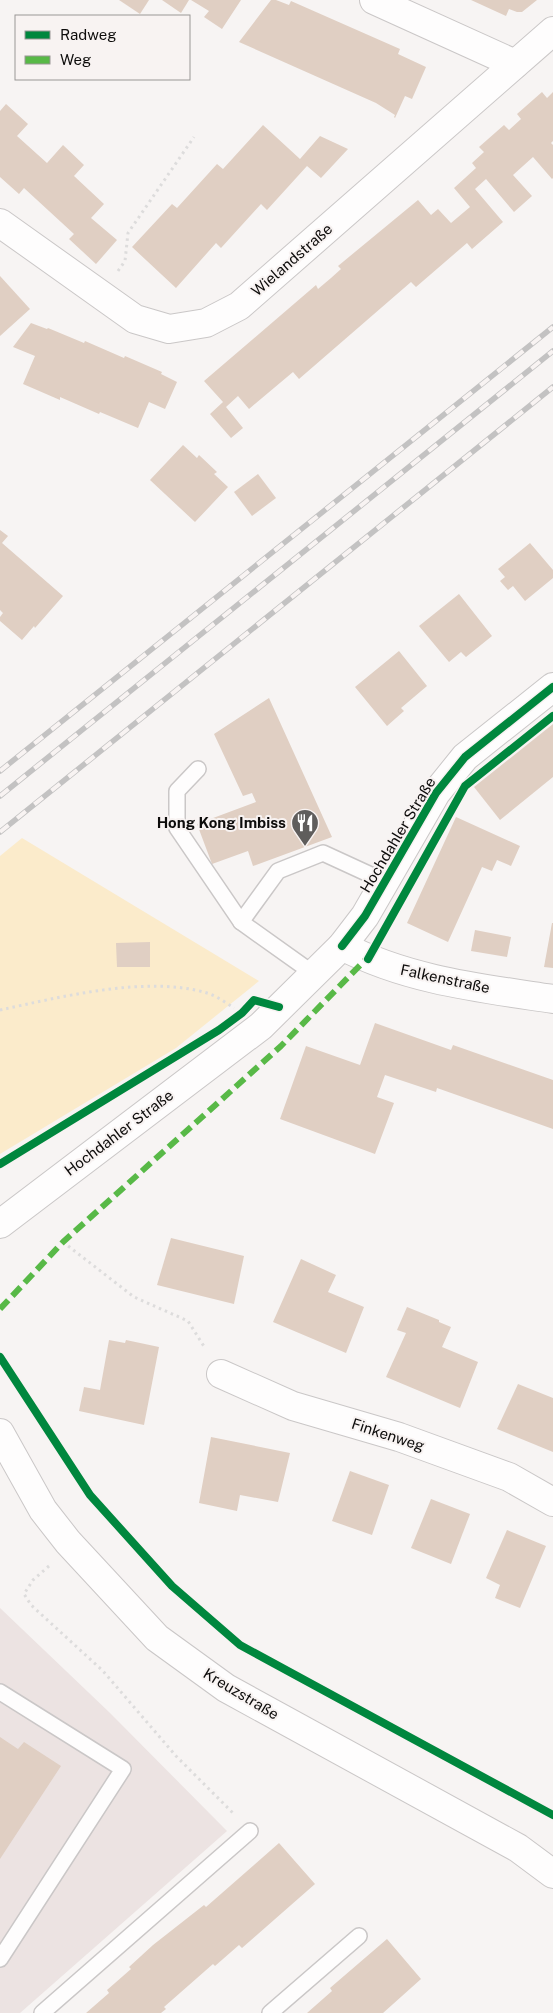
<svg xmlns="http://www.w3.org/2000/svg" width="553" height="2013" font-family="'Public Sans',sans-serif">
  <rect width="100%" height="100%" fill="#f7f4f3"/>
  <polygon fill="#ece3e2" points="0,1608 110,1713 227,1831 20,2013 0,2013"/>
  <polygon fill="#fbebcb" points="22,838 259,981 176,1048 0,1154 0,856"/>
  <g fill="#e0cfc3">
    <polygon points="119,0 149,0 140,14"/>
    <polygon points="162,0 189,0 181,13"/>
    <polygon points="191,0 241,0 222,29 204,17 209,11"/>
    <polygon points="271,0 276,0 289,5 291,1 400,49 398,54 426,67 412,99 405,96 395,118 394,117 395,115 376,103 239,42"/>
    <polygon points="471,0 537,0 522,12 517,12 509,9 506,16"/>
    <polygon points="542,92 547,98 553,92 553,141 551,143 553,145 553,178 552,179 533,157 513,175 532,196 514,212 486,179 475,189 503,222 472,249 467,243 416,287 411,282 299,379 293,372 249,409 238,396 226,407 243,428 231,438 210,414 223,402 204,381 316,285 318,289 331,278 341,269 338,266 418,200 431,215 438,209 451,223 470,207 454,188 476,168 472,163 484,152 479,147 504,125 509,130 521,119 517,114"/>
    <polygon points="6,104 28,124 17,136 47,163 63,145 84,165 74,176 104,204 91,218 117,240 96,264 69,239 74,234 24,188 19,194 0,177 0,111"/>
    <polygon points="263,125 300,159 320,136 348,149 321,178 307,166 267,210 261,204 221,248 216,243 176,288 132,247 172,204 177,208 217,164 223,169"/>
    <polygon points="0,276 30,309 0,336"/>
    <polygon points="31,323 47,329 48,328 84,343 85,341 124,358 125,356 162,372 161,374 177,382 165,409 149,402 138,428 100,412 99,414 60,397 60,400 23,384 35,356 13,347"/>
    <polygon points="183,445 197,458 199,455 217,472 214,474 228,487 195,522 150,480"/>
    <polygon points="258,474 276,498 252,516 234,492"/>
    <polygon points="0,530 8,536 2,543 63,596 35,628 34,626 22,640 0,621 0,617 3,613 0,610"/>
    <polygon points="530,543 553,570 553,578 525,601 513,586 508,590 500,581 505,577 498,569"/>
    <polygon points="459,594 492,636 466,657 461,652 449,662 419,626"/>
    <polygon points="399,651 427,686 401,708 404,711 387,726 355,687"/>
    <polygon points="269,698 332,837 253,866 248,851 212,864 197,824 256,802 252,793 243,796 214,734"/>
    <polygon points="553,724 553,777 500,820 474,787"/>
    <polygon points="456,817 520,846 511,866 497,860 492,871 482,867 448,942 407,923"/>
    <polygon points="552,923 553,923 553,968 544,967"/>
    <polygon points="475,930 511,937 507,957 471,951"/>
    <polygon points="150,942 150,967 117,967 116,943"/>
    <polygon points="375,1023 451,1050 453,1045 553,1080 553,1129 437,1088 436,1092 385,1075 377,1097 394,1103 375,1154 280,1119 306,1046 360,1065"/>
    <polygon points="171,1238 244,1256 234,1304 157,1285"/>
    <polygon points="301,1259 336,1275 328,1292 364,1307 346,1353 273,1322"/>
    <polygon points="407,1307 439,1320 439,1322 451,1327 442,1347 478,1362 460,1408 386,1377 406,1333 397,1330"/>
    <polygon points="109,1340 125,1343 126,1340 159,1347 144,1425 79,1411 84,1387 100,1390"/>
    <polygon points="518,1384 553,1398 553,1452 497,1429"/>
    <polygon points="211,1437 290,1453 278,1502 240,1495 237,1511 199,1503"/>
    <polygon points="350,1471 389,1485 372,1535 332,1521"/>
    <polygon points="431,1499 470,1514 451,1564 411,1548"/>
    <polygon points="507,1530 546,1546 520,1608 495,1598 500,1585 486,1578"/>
    <polygon points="0,1737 18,1749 24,1742 61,1766 0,1859"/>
    <polygon points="279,1843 315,1884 242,1948 239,1945 215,1966 213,1964 164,2007 166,2009 161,2013 86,2013 109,1993 107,1990 131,1969 129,1967 153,1945 204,1905 206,1907"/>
    <polygon points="387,1939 421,1979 383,2013 307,2013 332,1991 330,1988"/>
  </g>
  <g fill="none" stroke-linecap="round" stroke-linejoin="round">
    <defs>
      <g id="lane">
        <polyline points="198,769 177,791 177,828 241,922 314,974"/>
        <polyline points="241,922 278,871 323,853 386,882"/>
        <polyline points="0,1692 123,1769 0,1959"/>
        <polyline points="42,2013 250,1831"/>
        <polyline points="270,2013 359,1936"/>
      </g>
      <g id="street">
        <polyline points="374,0 515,64"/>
        <polyline points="0,223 135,319 169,329 206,323 239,306 553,31"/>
        <path d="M342,946C407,980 480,988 553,999"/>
        <polyline points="221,1374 293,1406 399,1437 509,1477 553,1502"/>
      </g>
      <g id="secondary">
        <polyline points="0,1224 261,1026 342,946 365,916 436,793 465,757 553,687"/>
        <polyline points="0,1433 43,1510 68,1542 157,1638 226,1688 518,1848 553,1874"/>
      </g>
    </defs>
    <use href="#lane" stroke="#cac7c7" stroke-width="18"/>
    <use href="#street" stroke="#cac7c7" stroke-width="30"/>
    <use href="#secondary" stroke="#cac7c7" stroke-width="30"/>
    <g stroke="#dddcdc" stroke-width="3" stroke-dasharray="2.5 4" stroke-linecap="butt">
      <polyline points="118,271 125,261 128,233 194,137"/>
      <path d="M0,1010C61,997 147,975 207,993C217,996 226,1003 234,1008"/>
      <polyline points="63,1242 134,1297 188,1321 205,1348"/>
      <polyline points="49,1566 33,1580 24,1594 31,1605 103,1671 176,1756 233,1813"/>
    </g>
    <use href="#lane" stroke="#fefdfd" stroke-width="15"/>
    <use href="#street" stroke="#fefdfd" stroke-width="28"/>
    <use href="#secondary" stroke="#fefdfd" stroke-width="28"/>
    <defs>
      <g id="rail">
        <polyline points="0,771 553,327"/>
        <polyline points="0,796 553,351"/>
        <polyline points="0,832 553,387"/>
      </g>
    </defs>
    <use href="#rail" stroke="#c3c2c2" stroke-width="5.5"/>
    <use href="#rail" stroke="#f8f3f2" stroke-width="4" stroke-dasharray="11" stroke-linecap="butt"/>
    <polyline stroke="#58b947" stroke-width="6" stroke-dasharray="12 6" stroke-linecap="butt" points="0,1309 63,1242 281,1046 370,955"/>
    <defs>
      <g id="cycleway">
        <polyline points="342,946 365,916 436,793 465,757 553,687"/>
        <polyline points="368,959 465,786 553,716"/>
        <polyline points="0,1164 219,1030 242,1013 254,1000 279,1007"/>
        <polyline points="0,1357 90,1495 172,1586 240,1645 553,1815"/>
      </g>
    </defs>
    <use href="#cycleway" stroke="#f8f3f2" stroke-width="11"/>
    <use href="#cycleway" stroke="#00873e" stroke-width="8"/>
  </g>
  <defs>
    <symbol id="restaurant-pin" viewBox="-11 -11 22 30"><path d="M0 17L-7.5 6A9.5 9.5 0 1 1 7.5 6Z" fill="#5f5d5c" stroke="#f8f3f2"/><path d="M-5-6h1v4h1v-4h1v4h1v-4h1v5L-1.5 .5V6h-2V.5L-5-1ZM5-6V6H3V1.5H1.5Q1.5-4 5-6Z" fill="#fff"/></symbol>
  </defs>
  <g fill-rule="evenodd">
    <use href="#restaurant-pin" x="289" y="807" width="32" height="43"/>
  </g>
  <g text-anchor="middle" stroke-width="4" stroke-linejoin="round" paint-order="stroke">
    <g font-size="15" fill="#0d0c0b" stroke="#f8f3f2">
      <text transform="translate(292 260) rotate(-41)" y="5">Wielandstraße</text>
      <text transform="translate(398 835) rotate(-59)" y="5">Hochdahler Straße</text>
      <text transform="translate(445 979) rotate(12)" y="5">Falkenstraße</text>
      <text transform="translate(119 1133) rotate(-37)" y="5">Hochdahler Straße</text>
      <text transform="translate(388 1435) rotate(18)" y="5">Finkenweg</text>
      <text transform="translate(241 1694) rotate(31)" y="5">Kreuzstraße</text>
    </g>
    <g font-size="15" font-weight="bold" fill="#0d0c0b" stroke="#f8f3f2" text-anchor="end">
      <text x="286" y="828">Hong Kong Imbiss</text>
    </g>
  </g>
  <rect x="15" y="15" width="175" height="65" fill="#f8f3f2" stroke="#9a9796"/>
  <rect x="25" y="31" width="25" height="8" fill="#00873e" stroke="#9a9796"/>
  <text x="60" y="40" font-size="15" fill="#0d0c0b">Radweg</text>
  <rect x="25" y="56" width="25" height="8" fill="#58b947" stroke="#9a9796"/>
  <text x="60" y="65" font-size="15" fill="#0d0c0b">Weg</text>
</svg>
